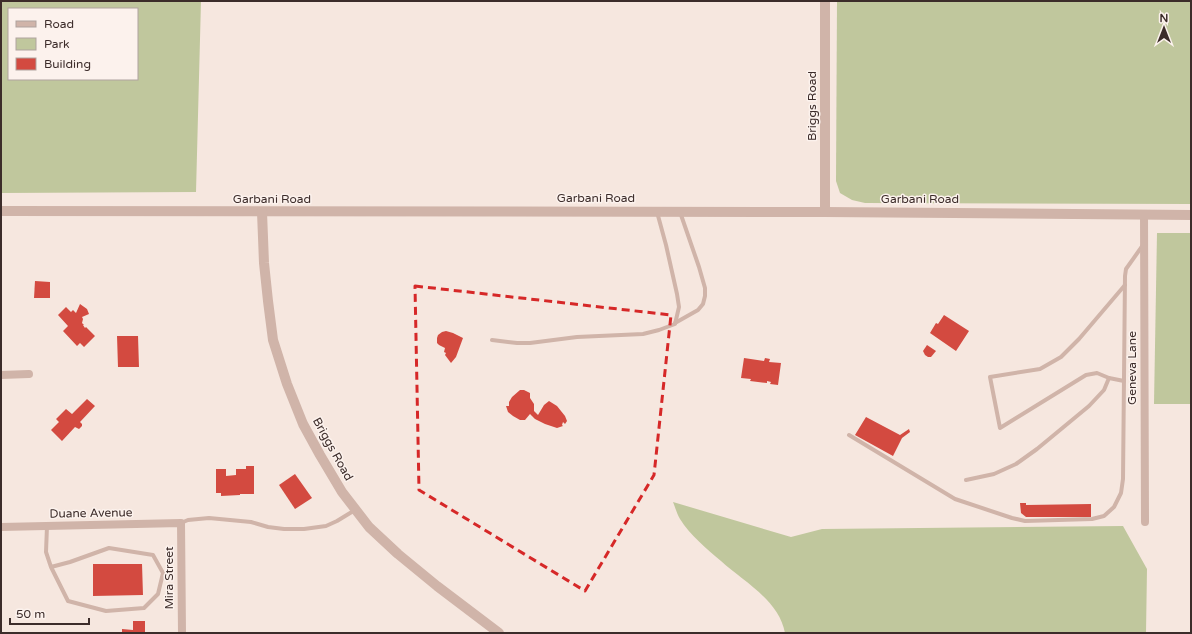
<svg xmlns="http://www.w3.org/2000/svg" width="1192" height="634" font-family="'Varela Round',sans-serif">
  <rect width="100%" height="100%" fill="#f6e7df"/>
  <g fill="#c0c79d" fill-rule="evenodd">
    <path d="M1,1H201L196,192L1,193ZM9,9H137V79H9Z"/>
    <polygon points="837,1 1191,1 1191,204 865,203 852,200 840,193 836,181"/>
    <polygon points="1157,233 1191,233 1191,404 1154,404"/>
    <path d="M673,502L791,537L822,529L1123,526L1147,569L1146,633H785C779,600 744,582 721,561C707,549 690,535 680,519C677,514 675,507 673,502Z"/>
  </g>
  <g fill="#d34a40">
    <polygon points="35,281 50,282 50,298 34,298"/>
    <polygon points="80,304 87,309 89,314 82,317 83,319 82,323 84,325 83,325 85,328 86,327 95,336 84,347 80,343 77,346 63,331 68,326 58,315 66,307 71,312 73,310 76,313"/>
    <polygon points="944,315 969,331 956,351 930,333 936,323 938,324"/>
    <polygon points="446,331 453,333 463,338 456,357 451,363 445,355 446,353 444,352 445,348 439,345 437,343 437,338 438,335 442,332"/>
    <polygon points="117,336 138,336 139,367 118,367"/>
    <polygon points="927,345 936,351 931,357 928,357 925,355 923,351"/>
    <polygon points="744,358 764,361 765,358 770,359 769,362 781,363 778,385 770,384 771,382 767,381 767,383 750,381 751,379 741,378"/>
    <polygon points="520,390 524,390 530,393 530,398 534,404 534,411 538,415 544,405 549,401 557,406 565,416 567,421 565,424 563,422 562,425 563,426 557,428 545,424 535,419 530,414 525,420 520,420 513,416 508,412 506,406 509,406 509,402 512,397"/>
    <polygon points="87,399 95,406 80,422 82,424 82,426 79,429 75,427 62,441 51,430 59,422 56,419 66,409 72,414"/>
    <polygon points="866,417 900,435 909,429 910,432 902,438 893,456 855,435"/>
    <polygon points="246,466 254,466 254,494 240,494 240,495 221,496 221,493 216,493 216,469 226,469 226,476 236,475 236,469 246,469"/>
    <polygon points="295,474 312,498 295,509 279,485"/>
    <polygon points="1020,503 1026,503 1026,505 1091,504 1091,517 1026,517 1021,513"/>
    <polygon points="93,564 142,564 143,595 93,596"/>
    <polygon points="133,621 145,621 145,633 122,633 122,629 133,630"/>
  </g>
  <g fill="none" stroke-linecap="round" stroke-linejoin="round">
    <g stroke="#d0b4a9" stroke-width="4">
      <polyline points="675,323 698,310 703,304 705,296 705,288 699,267 680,212"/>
      <polyline points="492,340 517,343 530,343 577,337 643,334 659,330 675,324 679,307 677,294 666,245 657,212"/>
      <polyline points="1124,381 1109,378 1097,373 1086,375 1000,428 990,377 1040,369 1061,357 1079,339 1125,285"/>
      <polyline points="849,435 955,499 1012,518 1025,521 1092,519 1104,516 1114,507 1121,493 1123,479 1125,276 1126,269 1143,245"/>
      <polyline points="966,480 994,474 1016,464 1037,449 1089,406 1104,390 1109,378"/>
      <polyline points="181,523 188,520 209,518 251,522 268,527 284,529 304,529 326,526 337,521 355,510"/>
      <polyline points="47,526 46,552 51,567 70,562 109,548 153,555 163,573 158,594 144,608 106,611 68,601 51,567"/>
    </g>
    <g stroke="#d0b4a9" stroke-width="8">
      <polyline points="1144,214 1145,522"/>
      <polyline points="1,375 29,374"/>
      <polyline points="1,527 181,523 182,633"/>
    </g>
    <g stroke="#d0b4a9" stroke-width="10">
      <polyline points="1,211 825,212 1191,215"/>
      <polyline points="262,212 264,263 268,301 273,340 287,384 303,424 320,455 342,492 369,527 398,554 437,586 499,633"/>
      <polyline points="825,212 825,1"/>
    </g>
  </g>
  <path fill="none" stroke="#d62828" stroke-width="3" stroke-dasharray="8 5" stroke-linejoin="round" d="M415,286L671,315L654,475L585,591L419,490Z"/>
  <g text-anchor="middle" stroke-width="3" stroke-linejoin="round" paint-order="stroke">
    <g font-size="12" fill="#3c2c2a" stroke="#fcf2ed">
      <text transform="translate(812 106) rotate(-90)" y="4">Briggs Road</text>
      <text x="596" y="202">Garbani Road</text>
      <text x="272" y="203">Garbani Road</text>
      <text x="920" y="203">Garbani Road</text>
      <text transform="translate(1132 368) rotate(-90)" y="4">Geneva Lane</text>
      <text transform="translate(333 449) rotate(61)" y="4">Briggs Road</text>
      <text transform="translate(91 513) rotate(-1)" y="4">Duane Avenue</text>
      <text transform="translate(169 578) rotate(-90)" y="4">Mira Street</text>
    </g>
  </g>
  <rect width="1192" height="634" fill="none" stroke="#3c2c2a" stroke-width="4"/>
  <rect x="8" y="8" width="130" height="72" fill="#fcf2ed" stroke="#afa39f"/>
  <rect x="16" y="21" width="20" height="6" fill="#d0b4a9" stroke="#afa39f"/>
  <text x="44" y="28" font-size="12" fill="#3c2c2a">Road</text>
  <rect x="16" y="38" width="20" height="12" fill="#c0c79d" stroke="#afa39f"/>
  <text x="44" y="48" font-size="12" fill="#3c2c2a">Park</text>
  <rect x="16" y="58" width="20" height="12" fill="#d34a40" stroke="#afa39f"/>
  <text x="44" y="68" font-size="12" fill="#3c2c2a">Building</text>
  <g transform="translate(1164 28)" stroke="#fcf2ed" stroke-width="3" paint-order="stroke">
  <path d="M0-3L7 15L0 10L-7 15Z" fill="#3c2c2a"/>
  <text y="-6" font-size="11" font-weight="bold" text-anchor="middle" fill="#3c2c2a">N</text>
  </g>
  <path d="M10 618v6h79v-6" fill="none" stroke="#3c2c2a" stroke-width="2"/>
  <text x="16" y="618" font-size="12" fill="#3c2c2a" stroke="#fcf2ed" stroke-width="3" paint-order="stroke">50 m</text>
</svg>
